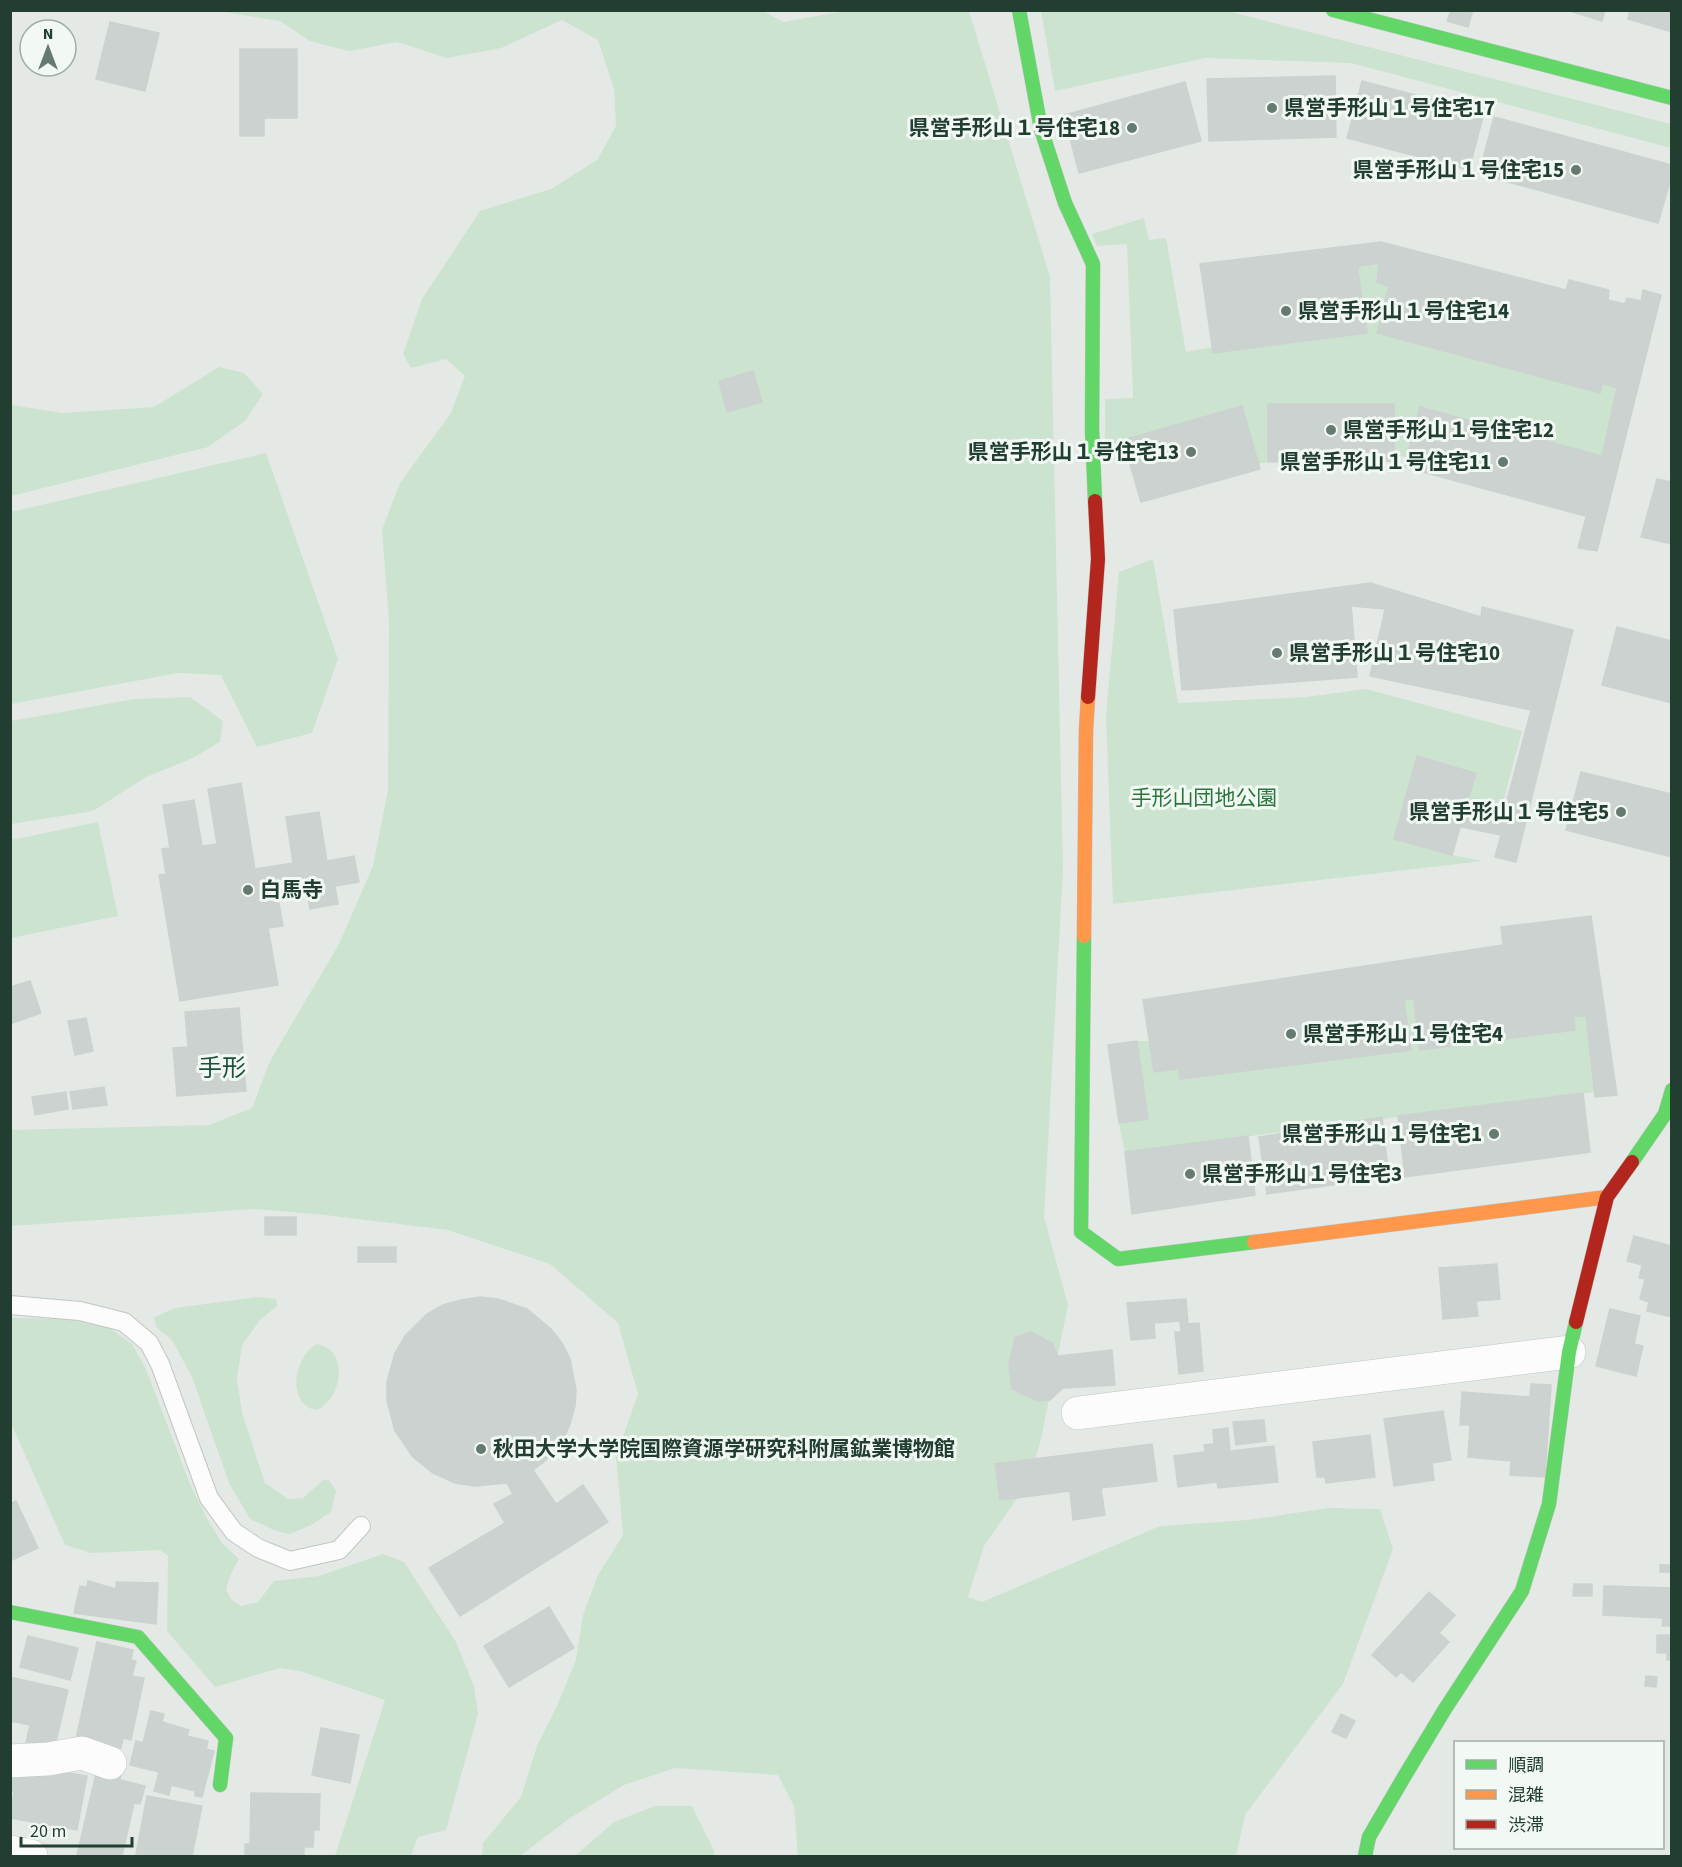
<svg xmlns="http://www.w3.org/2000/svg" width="1682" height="1867" font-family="'Source Sans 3','Noto Sans JP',sans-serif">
  <rect width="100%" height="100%" fill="#e4e9e6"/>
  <g fill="#cce3cf">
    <polygon points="761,10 783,22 846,11 969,11 1050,277 1063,869 1044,1217 1068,1305 1041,1439 1029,1481 984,1546 968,1597 982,1602 1160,1526 1248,1520 1328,1508 1380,1509 1393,1549 1343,1684 1245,1815 1236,1856 798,1856 794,1806 778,1775 675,1768 624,1785 570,1818 520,1856 482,1856 483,1843 521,1797 537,1746 557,1706 576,1660 583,1615 598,1575 623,1535 616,1456 638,1394 618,1323 550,1264 448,1230 325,1215 254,1209 11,1226 11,1130 209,1125 252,1108 270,1061 339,944 373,866 388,790 389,621 382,530 400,483 451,413 465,376 446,359 411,368 403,354 422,299 480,211 551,189 597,160 616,126 614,89 598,40 562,20 501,48 447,58 397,42 349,51 310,41 280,21 218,11"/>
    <polygon points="1041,11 1227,11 1671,124 1671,148 1351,63 1205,58 1055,91"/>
    <polygon points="1144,218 1149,240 1166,238 1186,352 1212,347 1214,353 1367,333 1358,270 1359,266 1379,263 1377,282 1389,287 1378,333 1600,393 1602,383 1617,388 1602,456 1420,407 1406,457 1394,455 1393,404 1268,404 1268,462 1258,464 1242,406 1105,447 1105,399 1133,398 1127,244 1097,246 1092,234"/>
    <polygon points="219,367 244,373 263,394 245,421 208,447 11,496 11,405 63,413 154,407"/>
    <polygon points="266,453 338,659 312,733 257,747 221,675 178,673 11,704 11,512"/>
    <polygon points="1153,559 1178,703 1306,697 1366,689 1522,731 1502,806 1469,799 1476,772 1417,756 1394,839 1452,855 1483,861 1113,904 1106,715 1119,572"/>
    <polygon points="190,697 223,721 220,742 193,758 146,777 93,811 11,824 11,721 135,699"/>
    <polygon points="98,822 118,916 11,938 11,840"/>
    <polygon points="1404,999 1414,999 1420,1050 1574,1030 1573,1016 1586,1016 1595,1092 1125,1152 1119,1123 1148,1118 1137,1041 1150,1041 1154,1072 1179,1069 1180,1079 1410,1050"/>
    <polygon points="258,1297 276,1299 277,1306 260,1320 242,1345 237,1379 242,1413 265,1483 288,1499 303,1498 323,1480 329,1480 336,1491 331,1512 311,1525 290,1534 276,1531 250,1519 229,1483 192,1377 172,1340 156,1327 154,1317 176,1308"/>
    <polygon points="10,1318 69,1319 111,1329 132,1344 146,1369 190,1484 206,1517 222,1543 239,1559 230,1576 226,1590 231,1599 241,1606 258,1602 274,1581 319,1576 383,1554 404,1562 456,1642 474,1686 478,1714 446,1830 418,1837 411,1856 335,1856 385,1700 300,1671 280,1668 215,1687 167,1631 168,1556 160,1550 91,1553 65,1545 11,1423"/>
    <path d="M317,1344C323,1346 330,1348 334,1354C345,1373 336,1401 317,1410C314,1409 310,1409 308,1407C287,1394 297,1354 317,1344Z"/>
    <polygon points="655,1806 692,1806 714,1851 714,1856 575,1856 614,1822"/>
  </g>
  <g fill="#ccd2cf" stroke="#ccd2cf" stroke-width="1.5">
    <polygon points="1451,10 1473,10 1468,27 1447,21"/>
    <polygon points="1567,10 1605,10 1602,21"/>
    <polygon points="1630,10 1672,10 1672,32 1628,19"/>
    <polygon points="110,22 159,33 145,91 96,79"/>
    <polygon points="240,49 297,49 297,118 264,118 264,136 240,136"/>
    <polygon points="1335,76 1336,137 1209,141 1207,79"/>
    <polygon points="1362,81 1484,113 1469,170 1347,138"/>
    <polygon points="1185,82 1201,141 1079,173 1064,115"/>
    <polygon points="1494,117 1672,165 1672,175 1658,223 1479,174"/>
    <polygon points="1381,242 1566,290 1569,280 1609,290 1608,300 1625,304 1627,298 1641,301 1643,290 1661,295 1597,551 1578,548 1602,456 1617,388 1602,383 1616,331 1392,274 1389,287 1377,282 1379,263 1359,266 1358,271 1204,290 1200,264"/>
    <polygon points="1358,271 1367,333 1213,353 1204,290"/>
    <polygon points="1392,274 1616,331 1600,393 1377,333"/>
    <polygon points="753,371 762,402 727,412 719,381"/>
    <polygon points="1268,404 1394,404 1394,461 1268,462"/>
    <polygon points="1242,406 1260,469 1141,502 1123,440"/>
    <polygon points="1420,407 1602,456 1585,516 1404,467"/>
    <polygon points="1657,479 1672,482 1672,544 1641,537"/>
    <polygon points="1370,583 1481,617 1482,607 1573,630 1516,862 1495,857 1501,835 1461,827 1469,799 1505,808 1531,710 1543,651 1383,619 1385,609 1351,606 1352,616 1197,628 1201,689 1182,690 1174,610"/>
    <polygon points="1352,616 1357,677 1201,689 1197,628"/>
    <polygon points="1383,619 1543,651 1531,710 1370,676"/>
    <polygon points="1617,627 1672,641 1672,703 1602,685"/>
    <polygon points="1417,756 1476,773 1452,855 1394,839"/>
    <polygon points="1581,772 1672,794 1672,857 1566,830"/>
    <polygon points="241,783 255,869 293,863 286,817 319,812 327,861 354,856 359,882 335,886 338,904 310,909 307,894 278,898 283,926 268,928 278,985 180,1001 159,875 166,874 162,849 170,848 163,805 194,800 202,846 217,844 208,789"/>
    <polygon points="1591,916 1617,1095 1595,1097 1586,1016 1573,1016 1568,968 1412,986 1414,999 1404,999 1402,985 1171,1017 1179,1069 1154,1072 1143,1000 1503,945 1501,927"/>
    <polygon points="1568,968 1575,1030 1420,1050 1412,986"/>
    <polygon points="30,981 41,1013 10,1024 10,987"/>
    <polygon points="1402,985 1411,1050 1180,1079 1171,1017"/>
    <polygon points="239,1008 246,1091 177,1096 173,1048 188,1047 185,1012"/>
    <polygon points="86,1018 93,1051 75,1055 68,1021"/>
    <polygon points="1137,1041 1148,1119 1119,1123 1108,1045"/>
    <polygon points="104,1087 107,1105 73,1109 70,1092"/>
    <polygon points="66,1092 68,1109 35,1115 32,1097"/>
    <polygon points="1583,1093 1590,1152 1405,1177 1398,1116"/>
    <polygon points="1382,1117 1389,1177 1267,1194 1259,1137"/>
    <polygon points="1248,1136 1255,1195 1132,1214 1125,1152"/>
    <rect x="265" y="1217" width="31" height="18"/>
    <polygon points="1634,1236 1672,1246 1672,1317 1647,1311 1649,1302 1640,1299 1645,1279 1639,1278 1642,1265 1627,1261"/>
    <rect x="358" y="1247" width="38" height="15"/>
    <polygon points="1497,1264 1500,1299 1476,1301 1478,1316 1443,1319 1439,1268"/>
    <polygon points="480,1297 498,1299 527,1309 551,1329 562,1343 570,1359 576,1390 575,1406 570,1424 563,1440 545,1461 533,1470 556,1504 583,1485 608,1522 460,1616 429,1568 505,1523 494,1504 513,1494 507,1483 475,1486 455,1483 433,1473 413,1457 395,1431 387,1401 387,1382 395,1353 405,1336 427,1314 443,1305 461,1300"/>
    <polygon points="1186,1299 1188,1324 1199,1323 1203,1371 1179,1374 1175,1332 1181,1332 1180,1321 1154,1323 1155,1338 1131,1340 1127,1303"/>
    <polygon points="1610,1309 1640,1316 1634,1344 1643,1346 1636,1376 1596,1366"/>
    <polygon points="1031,1332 1052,1343 1058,1356 1112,1350 1115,1385 1063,1388 1050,1400 1038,1401 1012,1389 1009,1365 1015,1337"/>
    <polygon points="1531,1384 1551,1385 1545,1477 1510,1475 1511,1461 1468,1457 1470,1425 1460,1425 1462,1392 1530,1397"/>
    <polygon points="1443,1411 1451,1460 1432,1463 1434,1480 1394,1486 1384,1419"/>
    <polygon points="1264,1420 1266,1441 1236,1445 1233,1422"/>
    <polygon points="1228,1428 1230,1451 1274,1446 1278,1482 1218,1488 1217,1482 1178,1487 1174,1456 1205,1452 1204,1445 1214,1444 1213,1430"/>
    <polygon points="1370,1435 1375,1477 1326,1483 1325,1477 1317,1477 1313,1442"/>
    <polygon points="1152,1444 1157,1481 1101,1488 1105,1515 1073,1520 1070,1491 1000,1500 995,1464"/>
    <polygon points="16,1501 38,1548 10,1561 10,1504"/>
    <rect x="1660" y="1565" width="12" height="7"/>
    <polygon points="88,1581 116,1589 116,1582 158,1583 156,1624 74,1613 80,1586 87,1587"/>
    <polygon points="1574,1584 1592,1584 1592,1596 1573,1596"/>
    <polygon points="1604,1586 1672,1588 1672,1626 1662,1626 1663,1618 1603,1615"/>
    <polygon points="1429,1592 1455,1615 1439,1633 1449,1642 1413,1682 1401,1672 1396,1677 1372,1655"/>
    <polygon points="549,1607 574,1648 509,1687 484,1646"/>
    <polygon points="1657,1635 1672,1635 1672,1660 1667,1660 1667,1653 1657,1653"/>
    <polygon points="28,1636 78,1648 70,1680 20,1667"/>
    <polygon points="97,1642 133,1650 131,1660 136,1661 132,1676 144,1678 131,1740 123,1738 121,1748 76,1739"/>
    <polygon points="1646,1676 1657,1677 1656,1687 1645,1686"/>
    <polygon points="10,1677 68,1690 54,1750 26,1743 30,1725 10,1721"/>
    <polygon points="151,1711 164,1714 162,1722 189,1730 187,1736 208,1741 206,1749 214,1751 202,1797 195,1796 195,1791 171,1785 169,1795 154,1791 159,1772 130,1765 136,1741 143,1743"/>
    <polygon points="1341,1714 1355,1721 1346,1738 1332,1732"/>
    <polygon points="321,1728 359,1735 350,1783 312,1775"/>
    <polygon points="47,1769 87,1776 77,1830 10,1818 14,1791 10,1790 10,1774"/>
    <polygon points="97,1769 121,1774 120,1780 145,1786 140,1804 134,1803 122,1856 77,1855"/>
    <polygon points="251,1793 320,1794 319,1830 314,1830 313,1847 304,1847 304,1856 245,1856 245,1844 250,1844"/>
    <polygon points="147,1796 202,1806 192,1856 152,1856 136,1854"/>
  </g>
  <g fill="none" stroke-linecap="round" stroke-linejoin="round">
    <defs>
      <polyline id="lane" points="10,1305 80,1311 124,1322 149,1343 160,1364 209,1498 234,1532 258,1548 290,1561 339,1550 361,1526"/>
      <g id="street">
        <polyline points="1078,1413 1569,1352"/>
        <polyline points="10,1761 48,1759 82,1753 110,1763"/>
        <polyline points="10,1852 31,1856"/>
      </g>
      <g id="fast">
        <polyline points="1019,10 1041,129 1065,203 1093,264 1092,429 1095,501"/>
        <polyline points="1333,10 1672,98"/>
        <polyline points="1084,936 1081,1232 1118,1259 1254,1242"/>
        <polyline points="1632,1162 1665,1114 1672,1090"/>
        <polyline points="10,1612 138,1637 226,1738 220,1785"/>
        <polyline points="1365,1856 1369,1837 1404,1777 1445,1709 1522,1591 1549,1504 1569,1352 1576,1322"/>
      </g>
      <g id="slow">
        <polyline points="1084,936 1086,730 1088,697"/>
        <polyline points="1254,1242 1607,1197"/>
      </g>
      <g id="jam">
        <polyline points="1088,697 1098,559 1095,501"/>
        <polyline points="1576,1322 1607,1197 1632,1162"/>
      </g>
    </defs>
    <use href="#lane" stroke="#c1c6c3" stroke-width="20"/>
    <use href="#street" stroke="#c1c6c3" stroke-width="34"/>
    <use href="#fast" stroke="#bfc7c3" stroke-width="15"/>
    <use href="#slow" stroke="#bfc7c3" stroke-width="15"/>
    <use href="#jam" stroke="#bfc7c3" stroke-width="15"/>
    <use href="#lane" stroke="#fbfcfb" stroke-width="18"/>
    <use href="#street" stroke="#fbfcfb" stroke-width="33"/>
    <use href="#fast" stroke="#63d668" stroke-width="14"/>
    <use href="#slow" stroke="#ff974d" stroke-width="14"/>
    <use href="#jam" stroke="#b3261e" stroke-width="14"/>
  </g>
  <g fill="#657a70" stroke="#f2f9f4" stroke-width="2">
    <circle cx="1272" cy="108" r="6"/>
    <circle cx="1132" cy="128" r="6"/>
    <circle cx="1576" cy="170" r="6"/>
    <circle cx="1286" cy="311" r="6"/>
    <circle cx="1331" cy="430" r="6"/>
    <circle cx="1191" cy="452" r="6"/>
    <circle cx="1503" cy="462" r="6"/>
    <circle cx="1277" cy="653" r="6"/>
    <circle cx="1621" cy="812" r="6"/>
    <circle cx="248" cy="890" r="6"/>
    <circle cx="1291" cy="1034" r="6"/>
    <circle cx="1494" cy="1134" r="6"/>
    <circle cx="1190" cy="1174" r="6"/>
    <circle cx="481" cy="1449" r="6"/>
  </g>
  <g text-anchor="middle" stroke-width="6" stroke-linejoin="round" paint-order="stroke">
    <g font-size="21" font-weight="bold" fill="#213e30" stroke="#f2f9f4" text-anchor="start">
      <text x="1284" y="115">県営手形山１号住宅17</text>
      <text x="1120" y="135" text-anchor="end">県営手形山１号住宅18</text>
      <text x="1564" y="177" text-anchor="end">県営手形山１号住宅15</text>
      <text x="1298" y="318">県営手形山１号住宅14</text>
      <text x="1343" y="437">県営手形山１号住宅12</text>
      <text x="1179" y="459" text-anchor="end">県営手形山１号住宅13</text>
      <text x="1491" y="469" text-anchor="end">県営手形山１号住宅11</text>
      <text x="1289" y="660">県営手形山１号住宅10</text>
      <text x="1609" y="819" text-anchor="end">県営手形山１号住宅5</text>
      <text x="260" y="897">白馬寺</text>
      <text x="1303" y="1041">県営手形山１号住宅4</text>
      <text x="1482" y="1141" text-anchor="end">県営手形山１号住宅1</text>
      <text x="1202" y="1181">県営手形山１号住宅3</text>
      <text x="493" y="1456">秋田大学大学院国際資源学研究科附属鉱業博物館</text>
    </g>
    <g font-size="21" fill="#297639" stroke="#f2f9f4">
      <text x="1204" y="805">手形山団地公園</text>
    </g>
    <g font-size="24" fill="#1c503a" stroke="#f2f9f4">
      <text x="222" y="1076">手形</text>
    </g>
  </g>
  <rect width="1682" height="1867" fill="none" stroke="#213e30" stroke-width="24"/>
  <rect x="1454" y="1741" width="210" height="108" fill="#f2f9f4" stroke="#9eaea6" stroke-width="1.5"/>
  <rect x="1466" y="1760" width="30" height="9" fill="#63d668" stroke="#9eaea6" stroke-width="1.5"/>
  <text x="1508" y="1771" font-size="18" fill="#213e30">順調</text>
  <rect x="1466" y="1790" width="30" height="9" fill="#ff974d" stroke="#9eaea6" stroke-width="1.5"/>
  <text x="1508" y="1801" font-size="18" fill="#213e30">混雑</text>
  <rect x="1466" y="1820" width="30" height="9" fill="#b3261e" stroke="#9eaea6" stroke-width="1.5"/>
  <text x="1508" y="1831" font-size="18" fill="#213e30">渋滞</text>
  <g transform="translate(48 48)"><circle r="28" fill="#f2f9f4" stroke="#9eaea6" stroke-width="1.5"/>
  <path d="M0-4.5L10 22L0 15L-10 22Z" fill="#657a70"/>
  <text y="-9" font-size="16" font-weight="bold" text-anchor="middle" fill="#213e30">N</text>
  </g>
  <path d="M21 1837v9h111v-9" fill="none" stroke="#213e30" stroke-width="3"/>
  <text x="30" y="1837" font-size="18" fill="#213e30" stroke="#f2f9f4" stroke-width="4.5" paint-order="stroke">20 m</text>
</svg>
